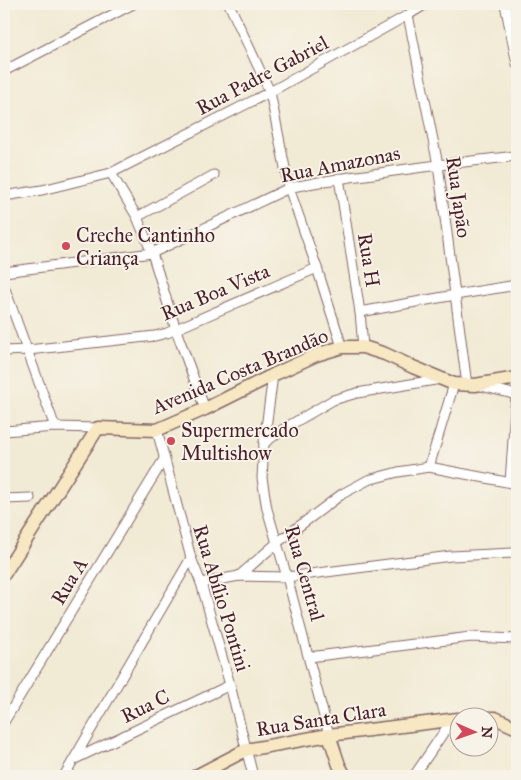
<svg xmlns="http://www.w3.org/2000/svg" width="521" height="780" font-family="'IM FELL Great Primer',serif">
  <rect width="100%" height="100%" fill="#f7f3e8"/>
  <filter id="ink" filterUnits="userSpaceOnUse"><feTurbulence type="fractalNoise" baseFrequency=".02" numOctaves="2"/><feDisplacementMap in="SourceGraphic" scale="10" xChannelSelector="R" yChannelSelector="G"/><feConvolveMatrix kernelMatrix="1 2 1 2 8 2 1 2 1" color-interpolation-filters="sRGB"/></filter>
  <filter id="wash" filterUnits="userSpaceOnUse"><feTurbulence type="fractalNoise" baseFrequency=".0096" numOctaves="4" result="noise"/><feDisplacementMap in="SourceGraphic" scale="20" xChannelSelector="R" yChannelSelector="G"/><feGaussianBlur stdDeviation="1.12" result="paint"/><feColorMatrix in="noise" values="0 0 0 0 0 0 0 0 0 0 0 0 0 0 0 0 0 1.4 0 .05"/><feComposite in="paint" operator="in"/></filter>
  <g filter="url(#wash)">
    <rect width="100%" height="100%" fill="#f1ead4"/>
  </g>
  <g filter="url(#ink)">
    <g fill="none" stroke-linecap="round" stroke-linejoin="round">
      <defs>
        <g id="street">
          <polyline points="229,4 270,92 289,188 317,268 342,347"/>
          <polyline points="505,4 517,64"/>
          <polyline points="408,15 438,165 467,385"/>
          <polyline points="4,71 133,4"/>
          <polyline points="111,173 137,217 152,253 176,330 205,409"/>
          <polyline points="339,178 360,312 363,347"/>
          <polyline points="4,196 42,190 111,173 270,92 408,15 426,4"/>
          <polyline points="137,217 214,175"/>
          <path d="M4,272L152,253L289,188C319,181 349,177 380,173C425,166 471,161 517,156"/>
          <polyline points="4,286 55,427"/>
          <polyline points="360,312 455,295 517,285"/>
          <polyline points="4,351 28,350 155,336 167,333 317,268"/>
          <polyline points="273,375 264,443 262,478 267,509 287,577 329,735"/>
          <polyline points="481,386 517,395"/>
          <polyline points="157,430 191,558 201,583 230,685 253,776"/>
          <polyline points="4,431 55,427 98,428"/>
          <polyline points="264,443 285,428 333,400 357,393 441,379"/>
          <polyline points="429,467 454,384"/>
          <polyline points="510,483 516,395"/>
          <polyline points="4,499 30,498"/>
          <polyline points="239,576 278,542 342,494 368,480 398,472 429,467 517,484"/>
          <polyline points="201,583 239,576 287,577 451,556 513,553 517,554"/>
          <polyline points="309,657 471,637 517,639"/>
          <polyline points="4,722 164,459"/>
          <polyline points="75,759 230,685"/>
          <polyline points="64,776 191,558"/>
          <polyline points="414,776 452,720"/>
          <polyline points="516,776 517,774"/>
        </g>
        <g id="secondary">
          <polyline points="4,574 98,428 157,430 205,409 273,375 316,355 342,347 363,347 385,354 413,367 454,384 475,385 517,378"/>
          <polyline points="474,718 483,718"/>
          <polyline points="488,718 495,718 517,728"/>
          <polyline points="329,735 339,765 345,776"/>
          <polyline points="196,776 246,750 329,735 458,719"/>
        </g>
      </defs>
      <use href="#street" stroke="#846666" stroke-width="11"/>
      <use href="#secondary" stroke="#846666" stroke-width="15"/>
      <use href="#street" stroke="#fff" stroke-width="9"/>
      <use href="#secondary" stroke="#f7e8c3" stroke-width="12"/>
    </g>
  </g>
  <g fill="#d1495b" stroke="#f7f3e8" stroke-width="2">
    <circle cx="66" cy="246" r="5"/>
    <circle cx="171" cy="441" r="5"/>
  </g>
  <g text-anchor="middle" stroke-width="4" stroke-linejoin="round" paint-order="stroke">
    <g font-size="20" fill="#4a1f2b" stroke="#f7f3e8">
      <text transform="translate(262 75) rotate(-28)" y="7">Rua Padre Gabriel</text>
      <text transform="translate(340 164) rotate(-11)" y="7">Rua Amazonas</text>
      <text transform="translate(459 197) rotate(82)" y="7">Rua Japão</text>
      <text transform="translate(369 260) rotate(81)" y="7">Rua H</text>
      <text transform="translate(215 292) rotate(-23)" y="7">Rua Boa Vista</text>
      <text transform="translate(240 371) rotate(-23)" y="7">Avenida Costa Brandão</text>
      <text transform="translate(305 573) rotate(74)" y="7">Rua Central</text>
      <text transform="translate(69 581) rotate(-59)" y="7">Rua A</text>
      <text transform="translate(222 598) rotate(73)" y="7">Rua Abílio Pontini</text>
      <text transform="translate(145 706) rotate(-26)" y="7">Rua C</text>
      <text transform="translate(321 719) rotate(-9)" y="7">Rua Santa Clara</text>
    </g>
    <g font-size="20" fill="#4a1f2b" stroke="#f7f3e8" text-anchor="start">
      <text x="76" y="242">Creche Cantinho<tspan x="76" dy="23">Criança</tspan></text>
      <text x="181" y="437">Supermercado<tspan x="181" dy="23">Multishow</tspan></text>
    </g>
  </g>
  <rect width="521" height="780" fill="none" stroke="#f7f3e8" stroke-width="20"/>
  <g transform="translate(474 732) rotate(92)"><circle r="24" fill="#f7f3e8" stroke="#b29e9c"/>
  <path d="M0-4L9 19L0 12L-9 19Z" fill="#d1495b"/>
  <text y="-8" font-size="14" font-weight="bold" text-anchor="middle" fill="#4a1f2b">N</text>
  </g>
</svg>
